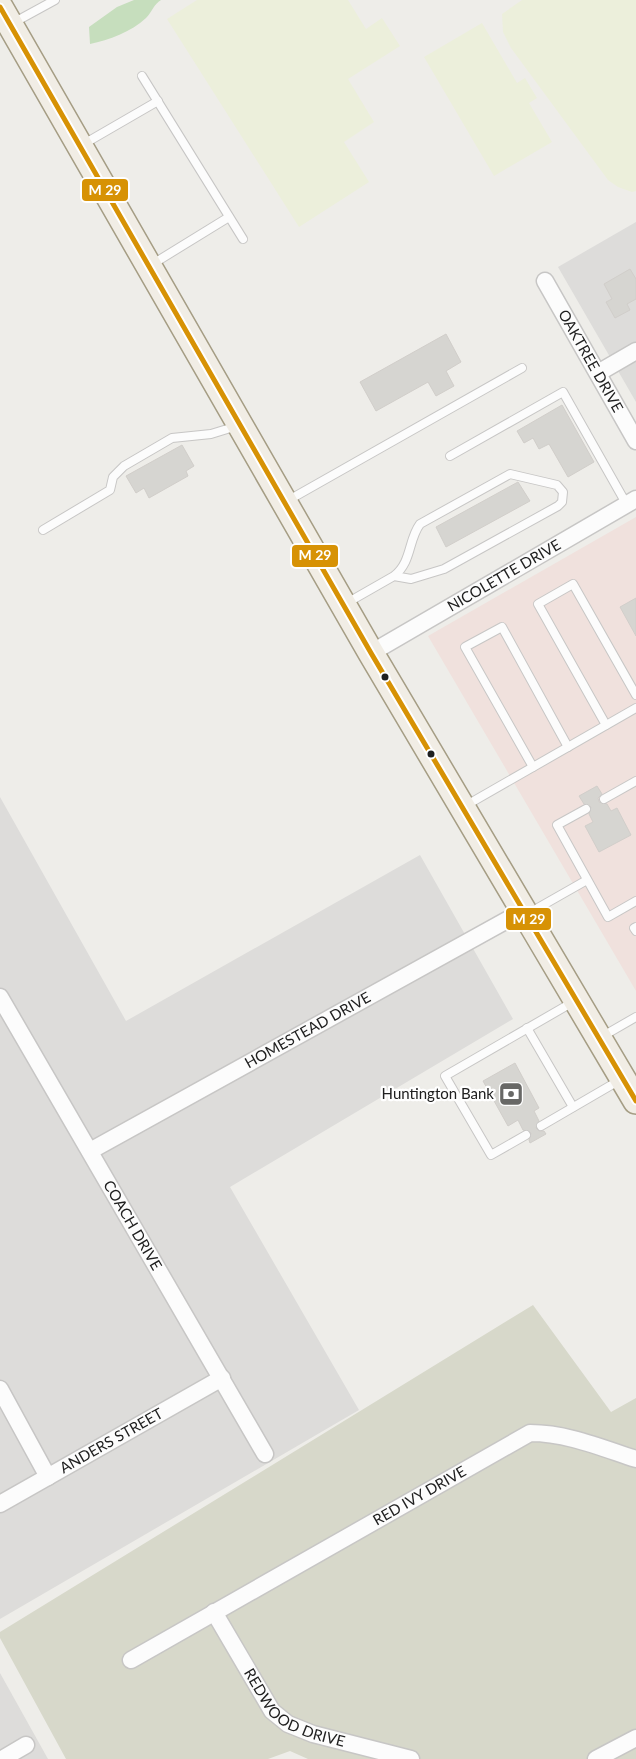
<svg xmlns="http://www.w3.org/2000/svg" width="636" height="1759" font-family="Lato,sans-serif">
  <rect width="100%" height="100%" fill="#eeede9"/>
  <g fill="#dddcda">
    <polygon points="636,222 636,402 558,267"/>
    <polygon points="0,797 126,1021 420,855 513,1019 230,1187 359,1410 0,1619"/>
    <polygon points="0,1673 48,1759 0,1759"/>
  </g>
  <polygon fill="#f0e1dd" points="636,517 636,991 428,636"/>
  <polygon fill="#d7d8ca" points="533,1305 611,1412 636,1398 636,1759 308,1759 290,1751 268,1759 66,1759 0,1638 0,1632"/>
  <g fill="#ecefdb">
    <polygon points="197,0 348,0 366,29 382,18 400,46 348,79 374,122 344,142 369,182 299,227 167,19"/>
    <polygon points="522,0 636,0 636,191 632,192 618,187 608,180 511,48 503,32 502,14"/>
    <polygon points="482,23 517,83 525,78 537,98 529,103 552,142 494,176 424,57"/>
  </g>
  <path fill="#c6debd" d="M134,0H161C154,4 152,12 146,18C131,32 109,40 90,44L89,27L117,7Z"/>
  <g fill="#d6d5d1" stroke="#d1ceca">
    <polygon points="630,269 636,279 636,299 627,304 630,310 615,318 606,302 612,299 604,284"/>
    <polygon points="446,334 461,362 446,371 454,386 436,396 428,382 376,411 360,382"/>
    <polygon points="562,405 594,462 568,477 549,444 539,449 533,438 524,443 517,431"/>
    <polygon points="182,445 194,466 186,471 188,476 149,498 144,488 136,493 126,476"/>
    <polygon points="518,482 530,501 446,547 436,527"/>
    <polygon points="636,598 636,636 620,607"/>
    <polygon points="597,786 602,794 598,798 599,802 607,804 611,811 617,808 631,835 599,852 585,826 593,822 589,814 591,807 584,804 579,796"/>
    <polygon points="515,1063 539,1108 534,1111 539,1121 536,1128 539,1131 544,1131 546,1134 530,1143 529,1140 531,1133 523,1130 518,1120 508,1126 483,1081"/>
  </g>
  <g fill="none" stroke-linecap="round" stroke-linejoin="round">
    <defs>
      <g id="service">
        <polyline points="13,23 55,0"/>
        <polyline points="142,76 243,239"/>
        <polyline points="82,145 158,101"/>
        <polyline points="151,265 229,217"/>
        <polyline points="450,456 563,392 627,505"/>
        <polyline points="287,501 522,368"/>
        <polyline points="43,530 110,490 113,477 124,466 172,438 211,434 237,426"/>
        <path d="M345,604L394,576L411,579L444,569L558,506L562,502L563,492L557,485L510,474L420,524C408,540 412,562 394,576"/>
        <polyline points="606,725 538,604 573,584 636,695"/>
        <polyline points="533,767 465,647 502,627 568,747"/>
        <polyline points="604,799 636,781"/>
        <polyline points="465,806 636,708"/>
        <polyline points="586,809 557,825 608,917 636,901"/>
        <polyline points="529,913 587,880"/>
        <polyline points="636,927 634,928 636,931"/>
        <polyline points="527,1028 573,1107"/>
        <polyline points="603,1036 636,1017"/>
        <polyline points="541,1126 620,1080"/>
        <polyline points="526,1135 491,1155 445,1076 573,1002"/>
      </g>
      <g id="minor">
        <path id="s1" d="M545,281L636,441"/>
        <polyline points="598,373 636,351"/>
        <path id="s2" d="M371,653L636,499"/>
        <path id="s3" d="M0,997L265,1454"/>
        <path id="s4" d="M90,1151L525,910"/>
        <polyline points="0,1389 48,1477"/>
        <path id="s5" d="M0,1504L222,1378"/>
        <path id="s6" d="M214,1612L272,1711L288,1724L313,1734L411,1759"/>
        <path id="s7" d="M131,1660L530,1433C567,1433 602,1448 636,1459"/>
        <polyline points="2,1759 26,1745"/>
        <polyline points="596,1759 636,1738"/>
      </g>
      <polyline id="primary" points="0,7 371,653 636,1101"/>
    </defs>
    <use href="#service" stroke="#c7c6c5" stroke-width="10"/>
    <use href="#minor" stroke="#c7c6c5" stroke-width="19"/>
    <use href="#primary" stroke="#a59d84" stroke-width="28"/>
    <use href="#service" stroke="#fcfcfc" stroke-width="8"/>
    <use href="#minor" stroke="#fcfcfc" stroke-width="16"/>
    <use href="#primary" stroke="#f1ede5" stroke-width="25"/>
    <defs>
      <polyline id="bus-1" points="0,7 371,653 636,1101"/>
    </defs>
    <use href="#bus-1" stroke="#fff" stroke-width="9"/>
    <use href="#bus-1" stroke="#d79205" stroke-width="5"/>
  </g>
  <defs>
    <symbol id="bank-square" viewBox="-11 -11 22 22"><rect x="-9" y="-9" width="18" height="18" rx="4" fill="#686866" stroke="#fff"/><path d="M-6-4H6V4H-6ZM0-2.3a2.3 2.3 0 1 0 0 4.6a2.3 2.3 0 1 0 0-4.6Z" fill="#fff"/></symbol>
  </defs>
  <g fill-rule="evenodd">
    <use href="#bank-square" x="497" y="1080" width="28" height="28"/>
  </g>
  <g fill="#202020" stroke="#fff" stroke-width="2">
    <circle cx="385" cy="677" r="4.5"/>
    <circle cx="431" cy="754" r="4.5"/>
  </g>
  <g text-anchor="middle" stroke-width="4.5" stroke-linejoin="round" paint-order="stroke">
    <g font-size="15" fill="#202020" stroke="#fff">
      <text dy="5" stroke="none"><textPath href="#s1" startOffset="92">OAKTREE DRIVE</textPath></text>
      <text dy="5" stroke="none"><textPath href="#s2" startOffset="154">NICOLETTE DRIVE</textPath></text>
      <text dy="5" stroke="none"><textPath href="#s4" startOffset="249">HOMESTEAD DRIVE</textPath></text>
      <text dy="5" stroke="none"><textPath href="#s3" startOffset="264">COACH DRIVE</textPath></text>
      <text dy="5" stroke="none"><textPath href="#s5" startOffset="128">ANDERS STREET</textPath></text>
      <text dy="5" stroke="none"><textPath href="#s7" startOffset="332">RED IVY DRIVE</textPath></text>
      <text dy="5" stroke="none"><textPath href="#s6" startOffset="131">REDWOOD DRIVE</textPath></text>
    </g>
    <g font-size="15" fill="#202020" stroke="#fff" text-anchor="end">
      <text x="494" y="1099">Huntington Bank</text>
    </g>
  </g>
  <g stroke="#fff" stroke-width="2">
    <rect x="81" y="178" width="48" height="24" rx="5" fill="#d79205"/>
    <rect x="291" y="544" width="48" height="24" rx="5" fill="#d79205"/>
    <rect x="505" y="907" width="47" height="24" rx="5" fill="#d79205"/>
  </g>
  <g font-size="14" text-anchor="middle" font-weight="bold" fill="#fff">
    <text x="105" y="195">M 29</text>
    <text x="315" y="560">M 29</text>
    <text x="529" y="924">M 29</text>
  </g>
</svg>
